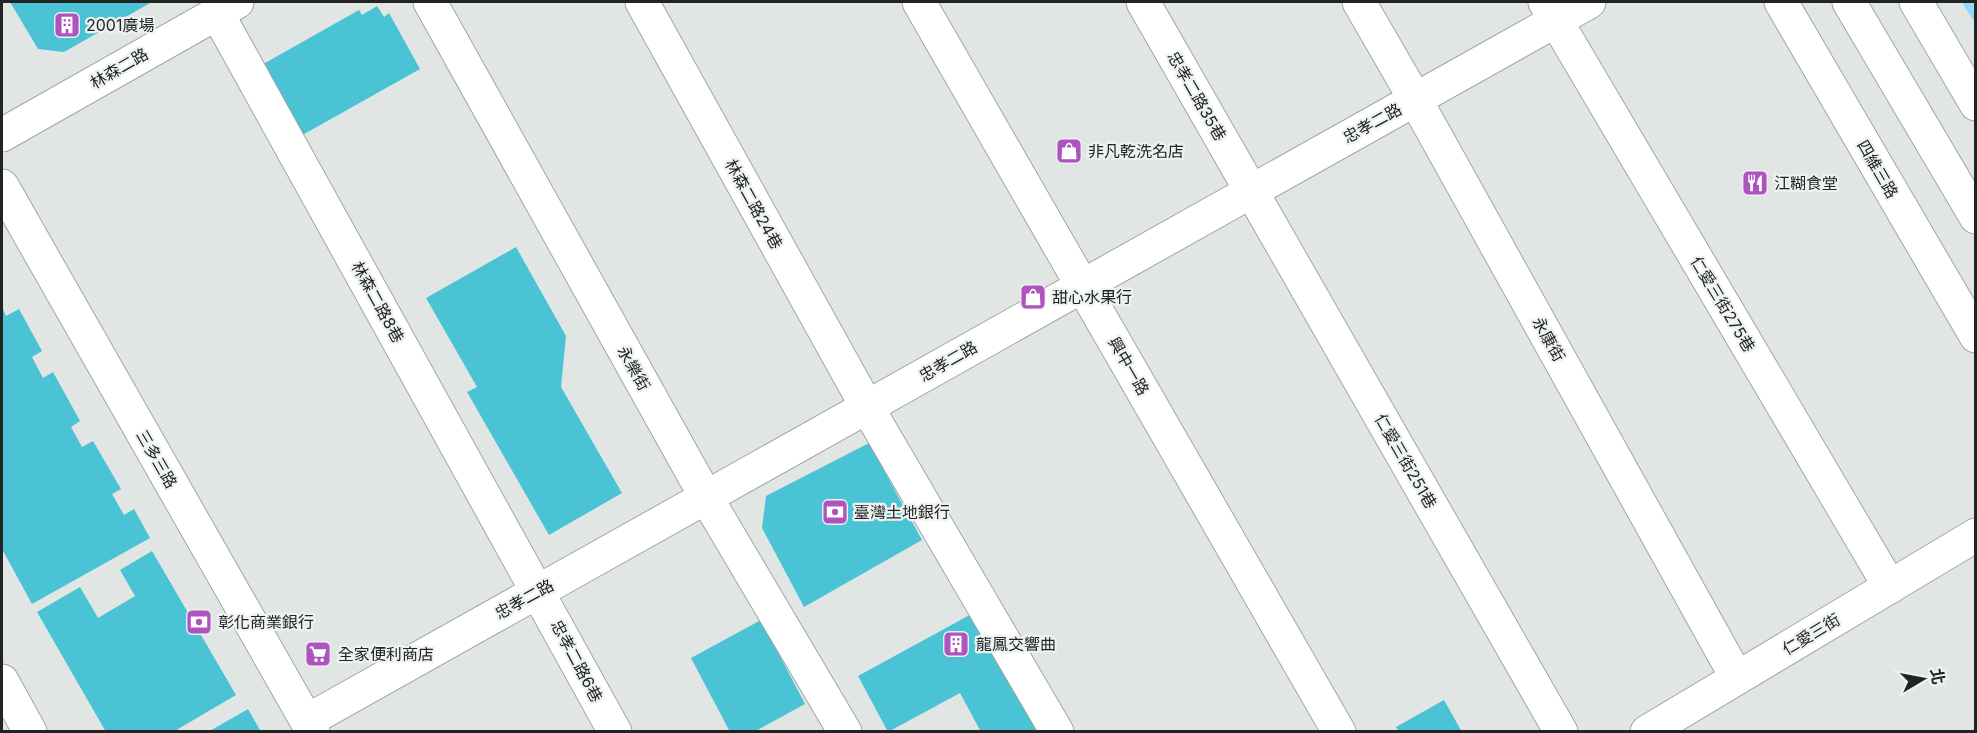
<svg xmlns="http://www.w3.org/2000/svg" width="1977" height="733" font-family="Inter,'Noto Sans TC',sans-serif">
  <rect width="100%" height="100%" fill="#e1e6e5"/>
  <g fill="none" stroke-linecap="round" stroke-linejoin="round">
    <polyline stroke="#96d6ff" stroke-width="9" points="1967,2 1976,16"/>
  </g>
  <g fill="#4ac3d5">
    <polygon points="10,2 152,2 64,52 38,49"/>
    <polygon points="377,6 384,17 389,13 420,69 290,142 251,71 359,10 362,15"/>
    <polygon points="516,247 566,336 561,387 622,493 549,535 467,392 477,387 426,298"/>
    <polygon points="2,307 6,316 19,309 42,351 32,357 43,378 53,372 80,421 71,427 82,447 93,441 121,489 112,494 124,515 134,509 150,538 32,604 2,549"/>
    <polygon points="869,443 922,540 804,607 762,528 766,496"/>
    <polygon points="152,551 236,695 173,732 106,732 37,612 80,587 98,618 135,596 120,570"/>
    <polygon points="977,611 1042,732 981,732 960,693 888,732 858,676"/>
    <polygon points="761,620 805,704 754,732 730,732 691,658"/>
    <polygon points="1444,700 1462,732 1399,732 1396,727"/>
    <polygon points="248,709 261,732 208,732"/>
  </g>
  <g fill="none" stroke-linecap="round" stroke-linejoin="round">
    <defs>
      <g id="street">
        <polyline points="430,2 706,497 845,732"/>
        <polyline points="642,2 867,407 1057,732"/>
        <polyline points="919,2 1339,732"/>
        <polyline points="1143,2 1561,732"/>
        <polyline points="1359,2 1415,99 1737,678"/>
        <polyline points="1545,2 1890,587"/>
        <polyline points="217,13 615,732"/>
        <polyline points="2,135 237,2"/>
        <polyline points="2,681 30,732"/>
        <polyline points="307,721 1589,2"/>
        <polyline points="1647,732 1976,535"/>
      </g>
      <g id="secondary">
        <polyline points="1781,2 1976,336"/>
        <polyline points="1849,2 1976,217"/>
        <polyline points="1916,2 1976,104"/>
        <polyline points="2,186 313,732"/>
      </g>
    </defs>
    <use href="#street" stroke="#a1a6a5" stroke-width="35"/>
    <use href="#secondary" stroke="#a1a6a5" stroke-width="35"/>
    <use href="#street" stroke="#fff" stroke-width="33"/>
    <use href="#secondary" stroke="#fff" stroke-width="33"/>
  </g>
  <defs>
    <symbol id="building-square" viewBox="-11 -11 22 22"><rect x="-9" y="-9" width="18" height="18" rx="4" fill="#ae54bf" stroke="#eef3f2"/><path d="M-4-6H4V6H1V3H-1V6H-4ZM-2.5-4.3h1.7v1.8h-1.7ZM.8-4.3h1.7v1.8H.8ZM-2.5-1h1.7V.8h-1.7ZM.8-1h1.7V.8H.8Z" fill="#fff"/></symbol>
    <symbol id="shop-square" viewBox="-11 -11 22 22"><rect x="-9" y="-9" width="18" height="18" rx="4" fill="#ae54bf" stroke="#eef3f2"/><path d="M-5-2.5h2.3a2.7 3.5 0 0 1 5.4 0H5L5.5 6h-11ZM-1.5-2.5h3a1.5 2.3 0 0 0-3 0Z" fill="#fff"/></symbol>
    <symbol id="restaurant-square" viewBox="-11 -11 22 22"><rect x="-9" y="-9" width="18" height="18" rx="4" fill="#ae54bf" stroke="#eef3f2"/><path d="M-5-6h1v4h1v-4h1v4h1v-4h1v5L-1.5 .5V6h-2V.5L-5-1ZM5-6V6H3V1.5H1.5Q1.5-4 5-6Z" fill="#fff"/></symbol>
    <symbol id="bank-square" viewBox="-11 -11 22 22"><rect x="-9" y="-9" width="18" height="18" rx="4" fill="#ae54bf" stroke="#eef3f2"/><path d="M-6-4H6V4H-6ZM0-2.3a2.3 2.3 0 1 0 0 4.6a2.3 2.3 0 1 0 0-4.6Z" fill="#fff"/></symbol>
    <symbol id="supermarket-square" viewBox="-11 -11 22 22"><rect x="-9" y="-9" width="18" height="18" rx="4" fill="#ae54bf" stroke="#eef3f2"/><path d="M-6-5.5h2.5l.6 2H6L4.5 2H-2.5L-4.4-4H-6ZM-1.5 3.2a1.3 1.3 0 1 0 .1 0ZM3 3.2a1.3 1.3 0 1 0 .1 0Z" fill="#fff"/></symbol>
  </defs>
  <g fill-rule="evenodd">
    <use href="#building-square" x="52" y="10" width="30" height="30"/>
    <use href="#shop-square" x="1054" y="136" width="30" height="30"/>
    <use href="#restaurant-square" x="1740" y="168" width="30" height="30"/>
    <use href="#shop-square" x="1018" y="282" width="30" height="30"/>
    <use href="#bank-square" x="820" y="497" width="30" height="30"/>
    <use href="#bank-square" x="184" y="607" width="30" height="30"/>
    <use href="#building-square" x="941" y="629" width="30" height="30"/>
    <use href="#supermarket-square" x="303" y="639" width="30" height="30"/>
  </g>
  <g text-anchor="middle" stroke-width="4.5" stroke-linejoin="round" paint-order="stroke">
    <g font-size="16" fill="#222424" stroke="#eef3f2" text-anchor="start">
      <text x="86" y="31">2001廣場</text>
      <text x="1088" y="157">非凡乾洗名店</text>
      <text x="1774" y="189">江糊食堂</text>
      <text x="1052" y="303">甜心水果行</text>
      <text x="854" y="518">臺灣土地銀行</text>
      <text x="218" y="628">彰化商業銀行</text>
      <text x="976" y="650">龍鳳交響曲</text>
      <text x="338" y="660">全家便利商店</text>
    </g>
    <g font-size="16" fill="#222424" stroke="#eef3f2">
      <text transform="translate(119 68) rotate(-30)" y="6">林森二路</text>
      <text transform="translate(1197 96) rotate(60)" y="6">忠孝二路35巷</text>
      <text transform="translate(1372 123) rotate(-29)" y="6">忠孝二路</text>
      <text transform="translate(1878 169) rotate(60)" y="6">四維三路</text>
      <text transform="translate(754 204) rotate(61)" y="6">林森二路24巷</text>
      <text transform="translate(378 302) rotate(61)" y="6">林森二路8巷</text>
      <text transform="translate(1723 304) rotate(59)" y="6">仁愛三街275巷</text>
      <text transform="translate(1549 339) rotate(61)" y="6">永康街</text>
      <text transform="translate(948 361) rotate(-30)" y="6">忠孝二路</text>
      <text transform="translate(1129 366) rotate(60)" y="6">興中一路</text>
      <text transform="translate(634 368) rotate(61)" y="6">永樂街</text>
      <text transform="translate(157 459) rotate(60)" y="6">三多三路</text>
      <text transform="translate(1406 461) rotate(60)" y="6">仁愛三街251巷</text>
      <text transform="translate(524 599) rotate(-29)" y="6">忠孝二路</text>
      <text transform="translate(1811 634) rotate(-31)" y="6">仁愛三街</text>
      <text transform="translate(577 661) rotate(62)" y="6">忠孝二路6巷</text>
    </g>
  </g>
  <rect width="1977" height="733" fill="none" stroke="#222424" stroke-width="6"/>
  <g transform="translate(1923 679) rotate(80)" stroke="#eef3f2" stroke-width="4.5" paint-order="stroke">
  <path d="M0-4.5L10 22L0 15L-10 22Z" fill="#222424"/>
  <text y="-9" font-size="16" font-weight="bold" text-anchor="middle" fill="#222424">北</text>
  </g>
</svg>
